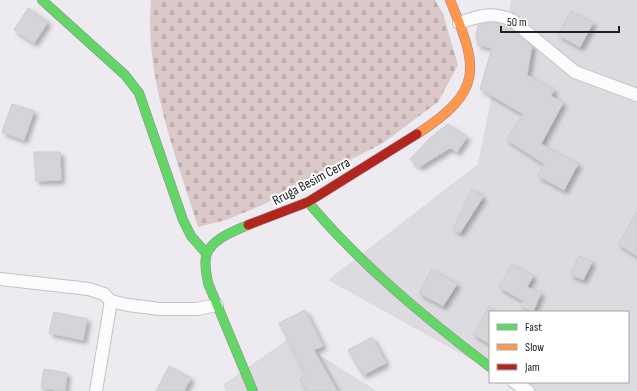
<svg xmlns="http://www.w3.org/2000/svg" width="637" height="391" font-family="'Sofia Sans Condensed',sans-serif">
  <defs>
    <pattern id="cemetery-stones" width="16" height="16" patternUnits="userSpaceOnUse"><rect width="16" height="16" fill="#dbc8c8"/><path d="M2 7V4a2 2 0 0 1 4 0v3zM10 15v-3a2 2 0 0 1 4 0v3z" fill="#bcacac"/></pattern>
    <filter id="shadow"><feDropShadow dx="3.5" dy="3.5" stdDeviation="2" flood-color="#0004"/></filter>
  </defs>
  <rect width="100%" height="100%" fill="#edeaf0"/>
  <g fill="#dddbdf">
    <polygon points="511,0 637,0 637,391 528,391 512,382 628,382 628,312 490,312 490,370 328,280 478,164"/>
    <polygon points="291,337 377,391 226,391 223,385"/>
  </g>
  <path fill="url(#cemetery-stones)" d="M151,0H435L443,14L458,65L438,102L383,143L260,206L226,220L198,227C176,156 144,76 151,0Z"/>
  <g fill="#d5d4d8" stroke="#cfcbd3" filter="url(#shadow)">
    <polygon points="28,8 48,22 34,43 14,30"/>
    <polygon points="571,11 593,23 580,47 558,35"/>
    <polygon points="486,23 498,23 512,29 532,46 527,75 554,90 551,96 563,103 541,144 578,164 564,190 538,176 544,164 506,139 523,114 480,89 492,48 478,45 476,36 478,25"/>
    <polygon points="12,104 34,111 24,140 2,132"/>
    <polygon points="448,124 467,137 457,152 450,148 419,167 410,159 430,138"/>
    <polygon points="34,152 60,152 61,180 36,181"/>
    <polygon points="472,189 483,197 460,233 453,229"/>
    <polygon points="637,212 637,256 618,244"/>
    <polygon points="579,256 592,262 583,280 570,274"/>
    <polygon points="512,264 533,276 527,287 541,293 533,312 520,306 523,301 499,287"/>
    <polygon points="432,269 457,284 443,306 419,293"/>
    <polygon points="490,305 490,344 473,334"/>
    <polygon points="305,310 323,346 314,350 337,391 307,391 300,379 306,376 279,323"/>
    <polygon points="54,312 87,319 83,340 49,333"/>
    <polygon points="372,337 386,363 363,375 348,350"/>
    <polygon points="169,366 191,378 184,391 156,391"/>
    <polygon points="44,369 67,373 65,391 41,388"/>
  </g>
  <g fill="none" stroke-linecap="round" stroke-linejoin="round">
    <defs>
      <g id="street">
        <path d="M459,23C479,16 492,11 512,20L575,72L637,95"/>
        <polyline points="0,279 89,289 104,294 111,301 128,305 160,309 197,309 217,305"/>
        <polyline points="514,382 528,391"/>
        <polyline points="96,391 111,301"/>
      </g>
      <g id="fast">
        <polyline points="42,0 125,75 139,93 183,220 191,236 206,253"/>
        <path d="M308,202C361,265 424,317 490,367"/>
        <path d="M248,225C234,231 209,240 206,257C204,266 207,275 208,283L253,391"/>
      </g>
      <path id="slow" d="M417,134C485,90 478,68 450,0"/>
      <polyline id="jam" points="248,225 308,202 417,134"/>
    </defs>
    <use href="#street" stroke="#c4c2c5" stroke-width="14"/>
    <use href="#fast" stroke="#9a8099" stroke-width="10"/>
    <use href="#slow" stroke="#9a8099" stroke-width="10"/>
    <use href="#jam" stroke="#9a8099" stroke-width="10"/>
    <use href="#street" stroke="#fcfcfd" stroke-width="12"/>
    <use href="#fast" stroke="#63d668" stroke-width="9"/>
    <use href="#slow" stroke="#ff974d" stroke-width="9"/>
    <use href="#jam" stroke="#b3261e" stroke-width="9"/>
  </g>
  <g text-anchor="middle" stroke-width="4" stroke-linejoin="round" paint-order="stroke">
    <g font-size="14" fill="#212121" stroke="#fff">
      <text transform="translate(311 181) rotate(-28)" y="5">Rruga Besim Cerra</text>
    </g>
  </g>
  <rect x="489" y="311" width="140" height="72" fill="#ffffff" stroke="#a6a6a6"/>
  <rect x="497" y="324" width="20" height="6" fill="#63d668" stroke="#a6a6a6"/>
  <text x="525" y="331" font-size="12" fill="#212121">Fast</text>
  <rect x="497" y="344" width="20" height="6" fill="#ff974d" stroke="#a6a6a6"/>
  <text x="525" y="351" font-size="12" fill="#212121">Slow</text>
  <rect x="497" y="364" width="20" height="6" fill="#b3261e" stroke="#a6a6a6"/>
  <text x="525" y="371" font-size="12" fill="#212121">Jam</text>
  <path d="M501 26v6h118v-6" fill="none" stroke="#212121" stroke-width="2"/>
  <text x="507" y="26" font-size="12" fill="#212121" stroke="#ffffff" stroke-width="3" paint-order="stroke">50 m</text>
</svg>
